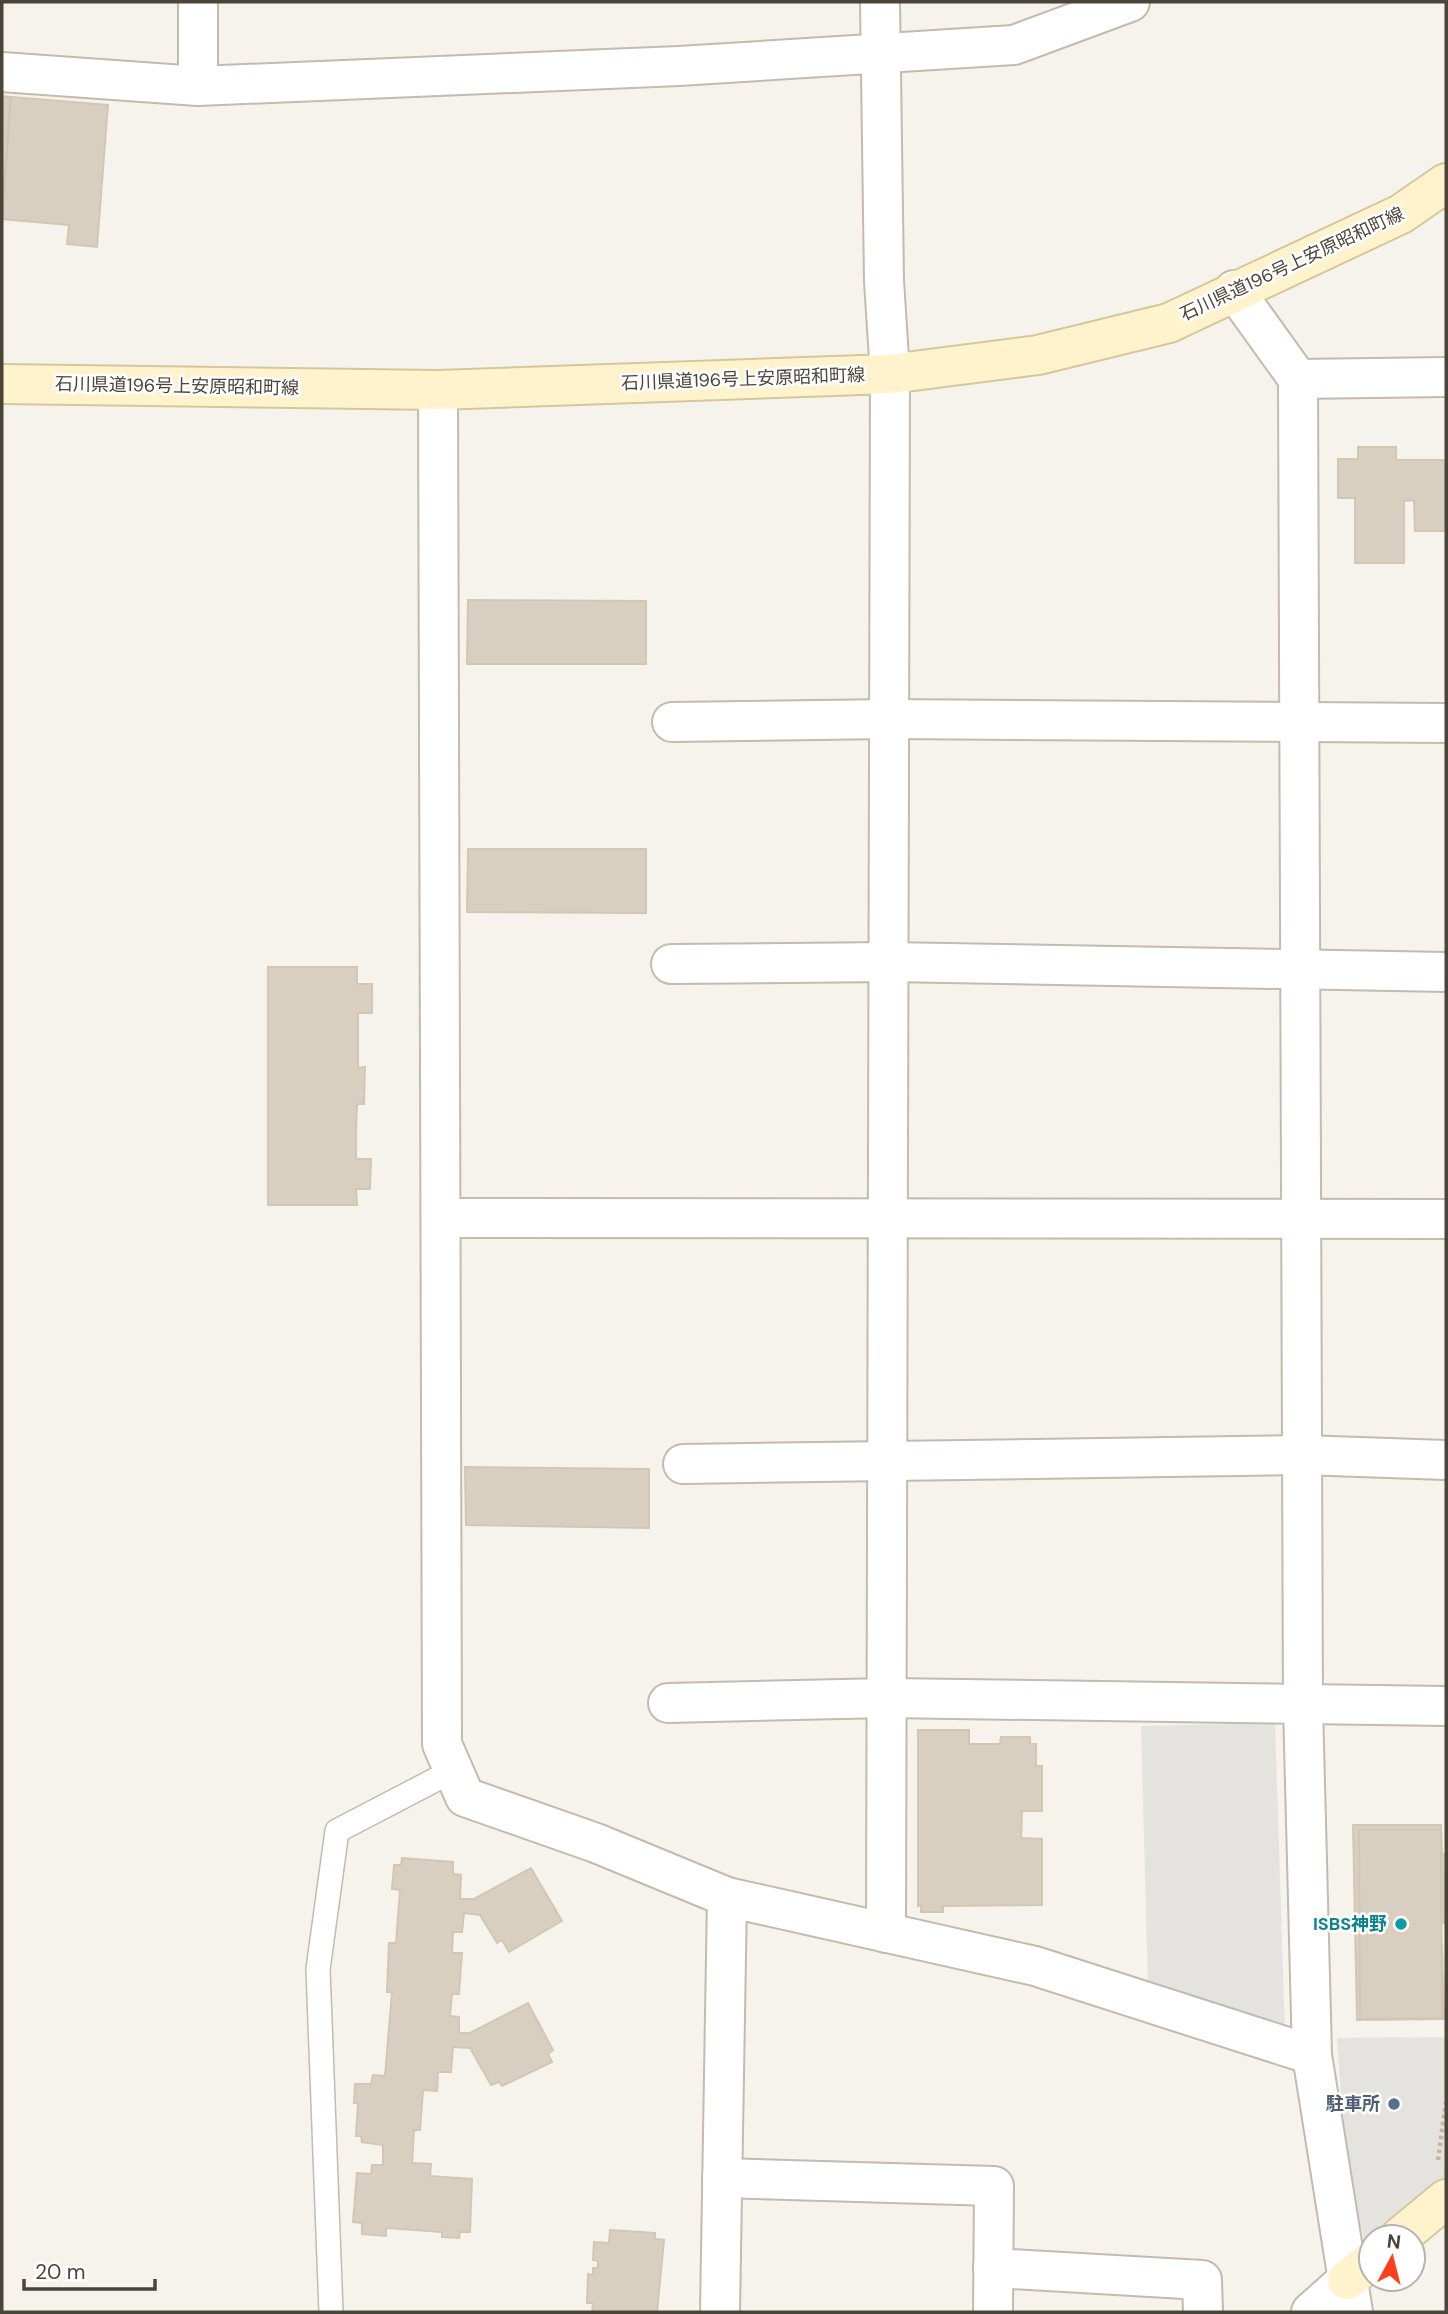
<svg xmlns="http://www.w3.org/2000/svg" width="1448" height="2314" font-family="'DM Sans','Noto Sans JP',sans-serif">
  <rect width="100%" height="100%" fill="#f6f3ec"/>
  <g fill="#e5e3e0">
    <polygon points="1275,1723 1285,2034 1148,1986 1141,1726"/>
    <polygon points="1446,2037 1446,2179 1380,2237 1371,2237 1371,2245 1366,2249 1346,2170 1337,2038"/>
  </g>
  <g fill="#d8cfc1" stroke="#d3c7b4" stroke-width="2">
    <polygon points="2,96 11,97 2,216"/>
    <polygon points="11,97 108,105 97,247 67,244 69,225 2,219"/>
    <polygon points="1358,447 1396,447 1396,460 1446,460 1446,531 1415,531 1414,500 1404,501 1404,563 1355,563 1355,498 1338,498 1338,459 1358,459"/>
    <polygon points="468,600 646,601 646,664 467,664"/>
    <polygon points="468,849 646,849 646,913 467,912"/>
    <polygon points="268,967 357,967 357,984 372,984 372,1013 358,1013 358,1068 365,1067 364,1104 357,1104 356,1131 356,1159 371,1159 370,1189 356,1189 357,1205 268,1205"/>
    <polygon points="465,1467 649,1469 649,1528 466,1525"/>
    <polygon points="918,1730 969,1730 969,1744 1000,1744 1001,1737 1030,1737 1030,1744 1036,1744 1036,1766 1042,1766 1042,1811 1022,1811 1021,1838 1042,1839 1042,1905 943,1906 943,1912 921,1912 921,1905 918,1906"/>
    <polygon points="1353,1825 1441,1825 1442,1854 1446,1854 1445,1923 1433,1924 1432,1946 1442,1946 1444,2019 1357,2020"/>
    <polygon points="1359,1830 1441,1830 1442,2018 1360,2019"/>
    <polygon points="402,1858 453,1862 453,1874 461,1875 460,1899 474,1899 531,1868 562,1921 509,1952 502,1940 497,1943 480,1915 464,1913 462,1932 453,1932 452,1953 462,1953 459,1994 452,1994 450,2016 459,2017 459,2033 470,2033 528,2003 553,2050 548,2054 552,2062 502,2086 499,2082 491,2085 470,2048 453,2047 451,2072 438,2072 437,2091 423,2090 420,2130 414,2130 412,2163 431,2164 430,2176 472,2179 470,2232 460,2232 459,2238 442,2237 442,2232 386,2228 386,2236 362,2234 362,2223 353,2222 357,2173 371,2174 372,2165 383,2165 383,2145 362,2142 361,2136 356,2136 358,2103 354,2103 355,2084 371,2084 373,2075 385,2076 392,1992 387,1992 389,1943 396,1943 400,1890 392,1889 394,1865 401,1865"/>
    <polygon points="610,2230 655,2233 655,2239 664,2240 657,2312 592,2312 593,2303 587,2303 588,2274 593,2275 593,2268 598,2268 598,2261 593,2260 594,2242 609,2243"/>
  </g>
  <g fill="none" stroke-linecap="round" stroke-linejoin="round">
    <defs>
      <polyline id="lane" points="331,2312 318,1969 337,1831 454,1770"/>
      <g id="street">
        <polyline points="880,2 884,281 890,374 886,1933"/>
        <polyline points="2,72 198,86 198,2"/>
        <polyline points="198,86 679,66 1014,45 1130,2"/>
        <polyline points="1234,290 1298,379 1303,1706 1312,2055 1353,2312"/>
        <polyline points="1298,379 1446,377"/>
        <polyline points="438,390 442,1744 465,1797 596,1843 727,1897 720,2312"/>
        <polyline points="672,722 890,719 1446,723"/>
        <polyline points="671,964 889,962 1446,972"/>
        <polyline points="441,1218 1446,1219"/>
        <polyline points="683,1464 1302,1455 1446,1460"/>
        <polyline points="668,1703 887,1698 1446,1706"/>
        <polyline points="727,1897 1035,1966 1312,2055"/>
        <polyline points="722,2178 994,2186 993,2312"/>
        <polyline points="993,2268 1202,2280 1203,2312"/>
        <polyline points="1311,2312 1347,2280"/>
      </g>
      <g id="secondary">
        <polyline points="2,384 438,390 890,374 1038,355 1169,323 1401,214 1446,183"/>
        <polyline points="1400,2237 1446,2199"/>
        <polyline points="1347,2280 1371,2261"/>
      </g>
    </defs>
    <use href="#lane" stroke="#c2bbae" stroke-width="26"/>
    <use href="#street" stroke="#c2bbae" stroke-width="42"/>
    <use href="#secondary" stroke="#d6c79b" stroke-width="42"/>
    <polyline stroke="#c4b79f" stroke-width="4.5" stroke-dasharray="3.5 3.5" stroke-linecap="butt" points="1438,2160 1446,2102"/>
    <use href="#lane" stroke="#fff" stroke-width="23"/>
    <use href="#street" stroke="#fff" stroke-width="38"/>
    <use href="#secondary" stroke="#fff3cd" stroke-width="38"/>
  </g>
  <circle fill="#0f9aa8" stroke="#fff" stroke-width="2.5" cx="1401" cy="1924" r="7"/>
  <circle fill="#5c6f8a" stroke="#fff" stroke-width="2.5" cx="1394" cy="2104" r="7"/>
  <g text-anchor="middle" stroke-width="5" stroke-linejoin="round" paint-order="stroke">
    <g font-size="18" fill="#4b4439" stroke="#fff">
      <text transform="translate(1292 264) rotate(-25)" y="6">石川県道196号上安原昭和町線</text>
      <text transform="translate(743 379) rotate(-2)" y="6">石川県道196号上安原昭和町線</text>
      <text transform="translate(177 386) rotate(1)" y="6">石川県道196号上安原昭和町線</text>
    </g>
    <g font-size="18" font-weight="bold" fill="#0d838f" stroke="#fff" text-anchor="end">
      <text x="1387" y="1930">ISBS神野</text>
    </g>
    <g font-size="18" font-weight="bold" fill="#4e5e75" stroke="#fff" text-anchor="end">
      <text x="1380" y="2110">駐車所</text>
    </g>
  </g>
  <rect width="1448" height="2314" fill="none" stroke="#4b4439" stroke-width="7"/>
  <g transform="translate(1392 2258) rotate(7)"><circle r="33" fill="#ffffff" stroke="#b7b4b0" stroke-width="2"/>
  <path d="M0-5L12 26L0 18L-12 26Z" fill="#fc3f1d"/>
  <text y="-10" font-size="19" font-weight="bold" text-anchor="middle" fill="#4b4439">N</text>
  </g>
  <path d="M24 2279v10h131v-10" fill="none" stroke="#4b4439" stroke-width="3.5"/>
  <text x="35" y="2279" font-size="21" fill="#4b4439" stroke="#ffffff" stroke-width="5" paint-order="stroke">20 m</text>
</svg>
